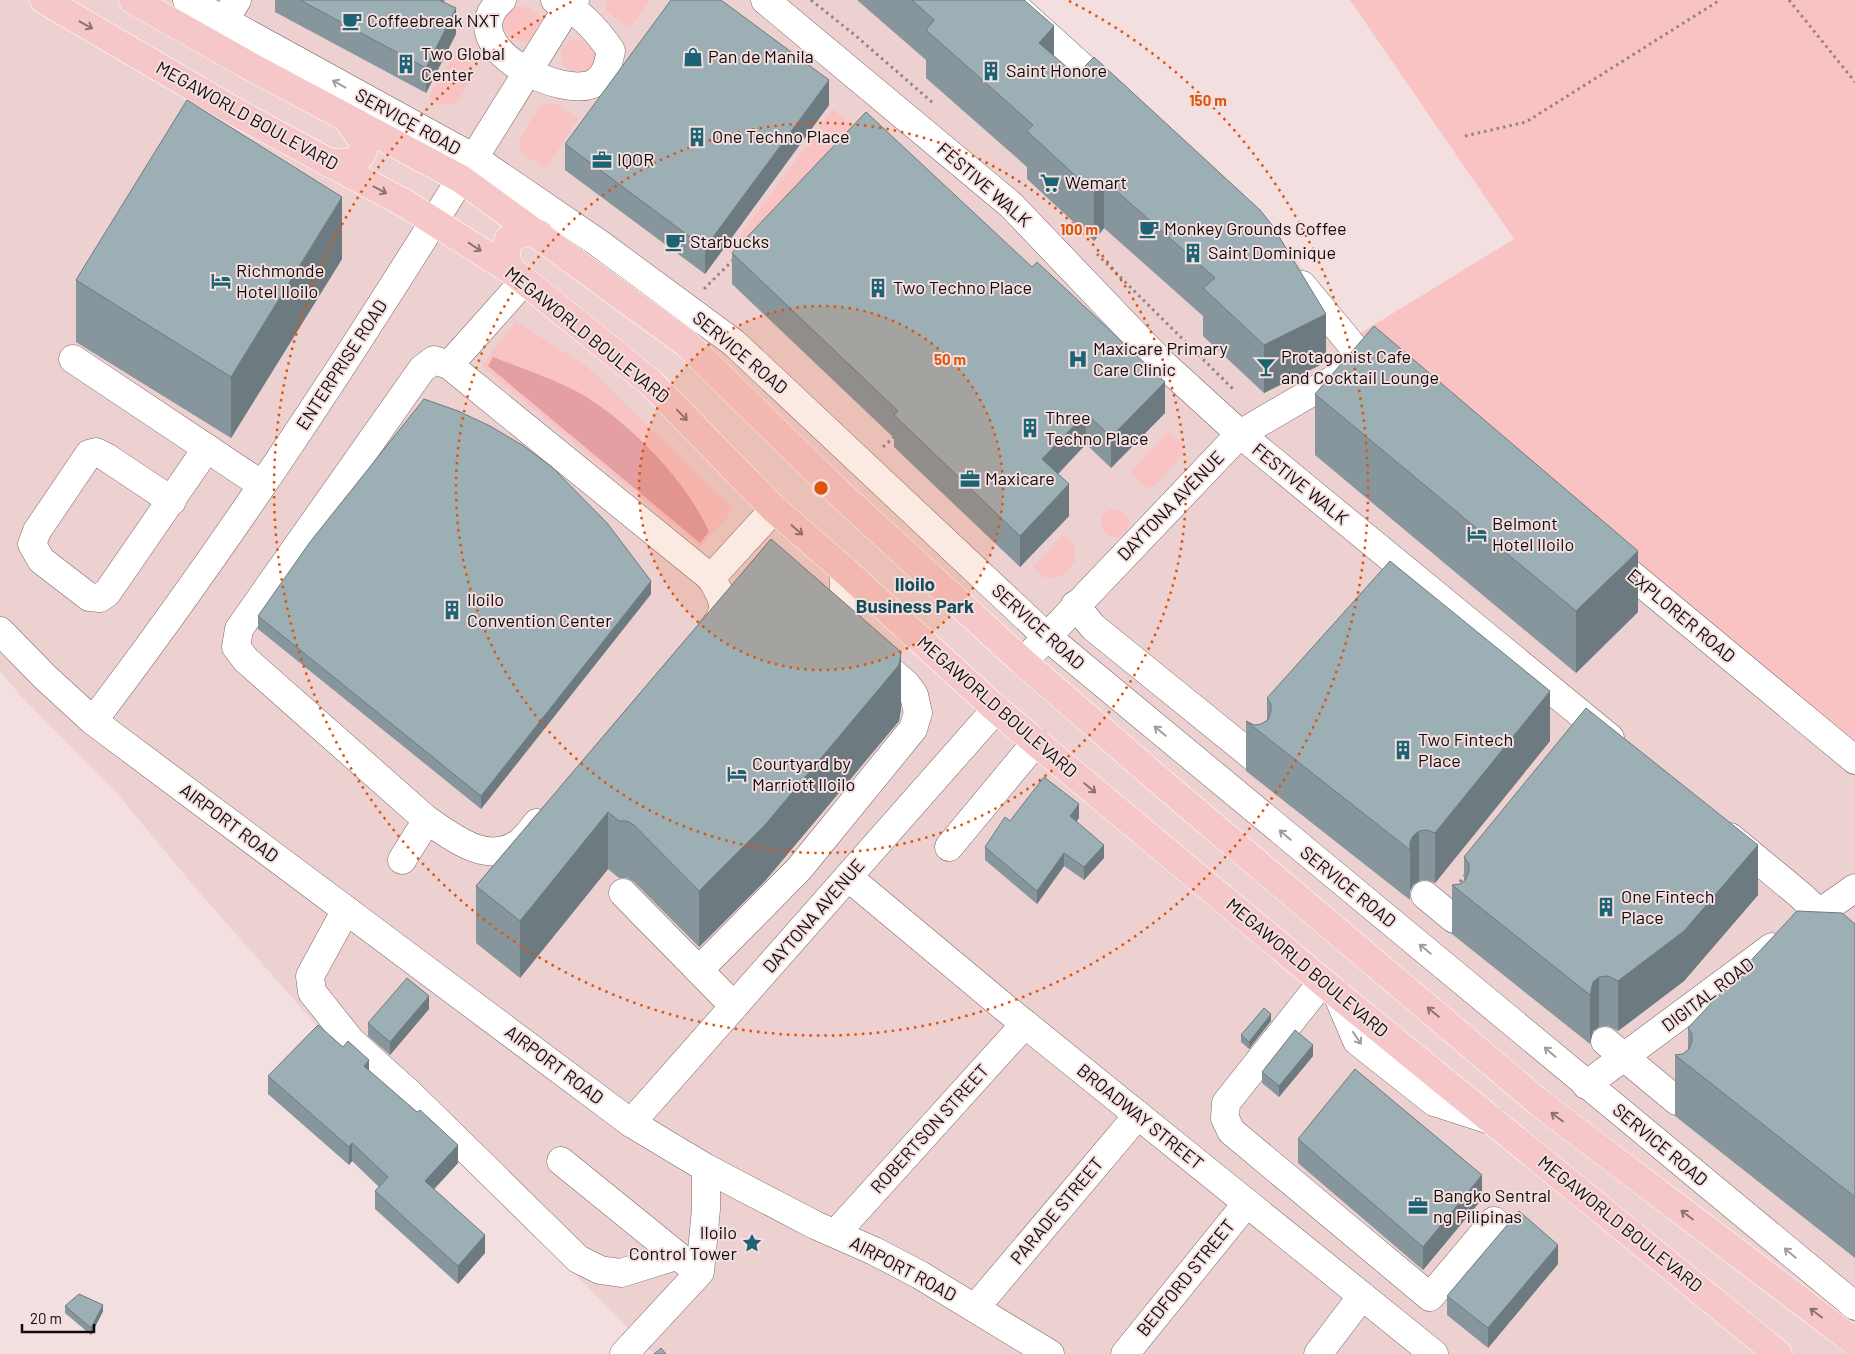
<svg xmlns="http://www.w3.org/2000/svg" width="1855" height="1354" font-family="Barlow,sans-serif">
  <rect width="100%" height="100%" fill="#f3dfdf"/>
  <polygon fill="#edd0d0" points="0,0 1022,0 1273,234 1371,348 1855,741 1855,1354 654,1354 499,1198 346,1059 193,885 116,792 19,694 0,671"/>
  <g fill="#f9c3c4">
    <polygon points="606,0 650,0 630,28 606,11"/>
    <polygon points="1350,0 1855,0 1855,741 1371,348 1359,334 1514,239"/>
    <polygon points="510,7 526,7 539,13 544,27 536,40 522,42 507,34 502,20"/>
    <polygon points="583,40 596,47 602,60 594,73 579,75 564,67 560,53 568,41"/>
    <polygon points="456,50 470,62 473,76 456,104 440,105 429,98"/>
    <polygon points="555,103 578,118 546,169 521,153 520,139 541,104"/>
    <polygon points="833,109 853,128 730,254 728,252"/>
    <polygon points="515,321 585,365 734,509 700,548 482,366"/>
    <polygon points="1168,432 1182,444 1183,455 1155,486 1147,488 1130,473"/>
    <circle cx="1115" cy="523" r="14"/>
    <polygon points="1063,535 1075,546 1075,561 1060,577 1046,578 1033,567"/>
  </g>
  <path fill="#e39fa1" d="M493,357C521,368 551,378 578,392C627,420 686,479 709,532L700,543L488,366Z"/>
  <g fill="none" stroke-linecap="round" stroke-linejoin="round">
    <defs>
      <g id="minor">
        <polyline points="187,0 474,158 597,242 734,343 1046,636 1855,1306"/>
        <path d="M502,0C448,45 566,103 596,82C607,74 608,63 611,51C598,31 578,9 555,0"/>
        <polyline points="765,0 1011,205 1160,361 1240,434 1610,738"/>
        <polyline points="1008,0 1112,94"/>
        <polyline points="224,21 237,0"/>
        <polyline points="1302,285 1365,361 1382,373"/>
        <polyline points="73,359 262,485"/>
        <polyline points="449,365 711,578"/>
        <polyline points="172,501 106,457 96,452 89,454 37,531 32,544 41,560 89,597 100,598 107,593 207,448"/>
        <polyline points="1610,557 1855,760"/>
        <polyline points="1075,605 1093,627 1256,759"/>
        <path d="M712,629C730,610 723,598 711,578L774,509"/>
        <polyline points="0,631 45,677 93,721 631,1123 706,1168 815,1225 874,1251 920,1275 1050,1354"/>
        <polyline points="1023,662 1240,434 1353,368"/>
        <path d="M93,721C267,493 418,249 569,5L575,0"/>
        <path d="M427,820C453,837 487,866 519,843C526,838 532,829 537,823"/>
        <polyline points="1730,837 1799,894 1855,946"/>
        <polyline points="949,847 1036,742"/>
        <polyline points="402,860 427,820 246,660 236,647 239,629 422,369 434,360 449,365 524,281"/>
        <polyline points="848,877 1004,1007 1434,1354"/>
        <polyline points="623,893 734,1006"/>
        <polyline points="1425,895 1454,919"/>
        <polyline points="346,910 310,976 312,992 351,1041 410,1094 578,1259 600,1270 621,1273 676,1256"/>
        <polyline points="1805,923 1855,888"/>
        <polyline points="699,970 799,869 913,729 918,713 914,695 906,684 878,660 849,627 845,611 843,569"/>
        <polyline points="1322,982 1226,1103 1225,1118 1231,1131 1430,1297 1494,1221"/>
        <polyline points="1337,994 1357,1041 1434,1102 1493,1121"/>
        <polyline points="1605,1041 1677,1101"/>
        <polyline points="1586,1085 1772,947"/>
        <polyline points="631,1123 996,709"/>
        <polyline points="561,1161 688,1264"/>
        <polyline points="836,1233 1025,1024"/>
        <polyline points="976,1307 1138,1115"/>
        <polyline points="624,1354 700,1272 706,1209 706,1168"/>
        <polyline points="1125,1354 1247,1203"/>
        <polyline points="1318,1354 1362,1296"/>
      </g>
      <g id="major">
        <polyline points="44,0 239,114 406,204 512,271 650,382 774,509 843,569 996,709 1337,994 1778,1354"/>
        <polyline points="133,0 246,64 461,179 686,343 838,492 1023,662 1167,787 1542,1105 1855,1342"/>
        <path d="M327,162C346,164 361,165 365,144L348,120"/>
        <path d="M512,271C505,259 504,253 509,239L527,231L539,234"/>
      </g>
    </defs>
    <use href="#minor" stroke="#7b6969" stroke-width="29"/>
    <use href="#major" stroke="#fff" stroke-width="29"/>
    <g stroke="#918383" stroke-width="3" stroke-dasharray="2.5 4" stroke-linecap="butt">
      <polyline points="811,0 856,36 933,103"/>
      <polyline points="1789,0 1855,82"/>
      <polyline points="1465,136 1526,122 1720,0"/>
      <polyline points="1097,254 1235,391"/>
      <polyline points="704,289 733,260"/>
      <polyline points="883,447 895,436"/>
      <polyline points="1456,887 1466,874"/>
    </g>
    <use href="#minor" stroke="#fff" stroke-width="28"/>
    <use href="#major" stroke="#f5c7c8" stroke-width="28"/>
  </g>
  <g fill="#86969c">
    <polygon points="275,0 445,0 444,2 456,34 426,93 275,12"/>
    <polygon points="857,0 1024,0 1054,56 1326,362 1264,393 1203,336 1203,316 1104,228 1094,241 1027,179 1027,167 926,78 926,60"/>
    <polygon points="829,105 705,274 565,170 565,144"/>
    <polygon points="732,253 1165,413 1111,468 1086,444 1058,474 1069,516 1020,567 894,447 894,438 732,284"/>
    <polygon points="342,259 231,438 76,342 76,280"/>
    <polygon points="1315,394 1638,612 1576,673 1315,455"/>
    <polygon points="771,539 901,709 899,721 765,881 699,947 634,882 627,878 619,878 608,869 520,978 476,943 476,886"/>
    <polygon points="651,594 481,809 258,629 258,616"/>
    <polygon points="1267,698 1550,741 1435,883 1427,880 1419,881 1413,885 1410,891 1410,900 1246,771 1246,721 1254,725 1261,724 1267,720"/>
    <polygon points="1079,818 1076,822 1104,858 1084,880 1064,866 1037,904 985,860 985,847 1010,821"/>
    <polygon points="1464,857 1758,895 1684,981 1618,1031 1608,1026 1599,1027 1593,1031 1590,1044 1452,934 1452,885 1460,884 1464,881"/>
    <polygon points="1855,924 1855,1258 1675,1116 1675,1055 1683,1054 1688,1050 1688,1028"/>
    <polygon points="429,1009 390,1055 368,1036 368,1023"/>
    <polygon points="1271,1021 1249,1049 1241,1042 1241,1035"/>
    <polygon points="1313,1056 1279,1097 1262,1083 1262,1072"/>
    <polygon points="369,1070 458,1163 434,1189 485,1253 458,1284 375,1209 375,1191 379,1187 352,1161 349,1165 268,1094 268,1076"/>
    <polygon points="1298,1139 1482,1199 1423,1270 1298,1163"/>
    <polygon points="1558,1264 1488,1348 1447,1315 1447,1296"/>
    <polygon points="65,1306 103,1311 91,1335 65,1313"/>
  </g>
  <g fill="#6d7a7f">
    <polygon points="456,8 456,34 426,93 426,68"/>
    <polygon points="1054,26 1054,74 1039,43"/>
    <polygon points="829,80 829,105 705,274 705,248"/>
    <polygon points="1104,180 1104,228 1094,241 1094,193"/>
    <polygon points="342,197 342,259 231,438 231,377"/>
    <polygon points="1326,314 1326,362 1264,393 1264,345"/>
    <polygon points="1165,382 1165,413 1111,468 1111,437"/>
    <polygon points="1086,413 1086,444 1042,491 1042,459"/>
    <polygon points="1069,484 1069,516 1020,567 1020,536"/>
    <polygon points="1638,551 1638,612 1576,673 1576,611"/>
    <polygon points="651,581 651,594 481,809 481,796"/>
    <polygon points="901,652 901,709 899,721 765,881 699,947 699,891"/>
    <polygon points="1550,691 1550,741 1435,883 1435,833"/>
    <polygon points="1079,804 1079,818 1070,829 1070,816"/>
    <polygon points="608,812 608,869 520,978 520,921"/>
    <polygon points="1419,831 1419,881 1413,885 1410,891 1410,842 1413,836"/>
    <polygon points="1104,845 1104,858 1084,880 1084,867"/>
    <polygon points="1758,845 1758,895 1684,981 1618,1031 1618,981"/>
    <polygon points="1064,853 1064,866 1037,904 1037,891"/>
    <polygon points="1599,977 1599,1027 1593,1031 1590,1044 1590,995 1593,982"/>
    <polygon points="429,996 429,1009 390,1055 390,1042"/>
    <polygon points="1271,1014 1271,1021 1249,1049 1249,1042"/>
    <polygon points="1313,1045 1313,1056 1279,1097 1279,1086"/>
    <polygon points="369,1060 369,1078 364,1066"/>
    <polygon points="352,1143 352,1161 349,1165 349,1147"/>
    <polygon points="458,1145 458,1163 425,1199 425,1181"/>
    <polygon points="1482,1175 1482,1199 1423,1270 1423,1247"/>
    <polygon points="485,1235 485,1253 458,1284 458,1266"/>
    <polygon points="1558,1245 1558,1264 1488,1348 1488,1328"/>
    <polygon points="103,1305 103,1311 91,1335 91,1328"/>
  </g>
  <g fill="#9cafb5" stroke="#6d7a7f">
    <polygon points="300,0 439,0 456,8 426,68"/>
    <polygon points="671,0 721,0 829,80 705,248 565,144"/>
    <polygon points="912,0 1024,0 1054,26 1039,43 1076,75 1094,57 1260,210 1272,225 1326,314 1264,345 1203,288 1215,278 1104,180 1094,193 1027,131 1033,125 926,30 934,20"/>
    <polygon points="187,100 342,197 231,377 76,280"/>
    <polygon points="866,112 1032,267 1037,262 1165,382 1111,437 1086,413 1042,459 1069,484 1020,536 894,415 898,411 732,253"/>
    <polygon points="1374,326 1638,551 1576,611 1315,394"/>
    <polygon points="424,399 458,411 490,426 522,445 552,467 607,523 651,581 481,796 258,616 310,542"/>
    <polygon points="771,539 901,652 899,665 765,825 699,891 634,825 627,821 619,821 608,812 520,921 476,886"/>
    <polygon points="1390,561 1550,691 1435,833 1427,830 1419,831 1413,836 1410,842 1410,850 1246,721 1254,725 1261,724 1268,720 1271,711 1271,704 1267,698"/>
    <polygon points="1586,708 1758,845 1684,931 1618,981 1608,976 1599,977 1593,982 1590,995 1452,885 1460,884 1466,879 1469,871 1469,864 1464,857"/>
    <polygon points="1044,777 1079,804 1070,816 1104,845 1084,867 1064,853 1037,891 985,847 1005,817 1010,821"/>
    <polygon points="1797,911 1842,913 1855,924 1855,1197 1675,1055 1683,1054 1689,1049 1692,1041 1692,1034 1688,1028"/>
    <polygon points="407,978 429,996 390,1042 368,1023"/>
    <polygon points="1264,1008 1271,1014 1249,1042 1241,1035"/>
    <polygon points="318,1025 343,1047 348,1041 369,1060 364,1066 417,1112 420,1110 458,1145 425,1181 485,1235 458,1266 375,1191 388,1177 352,1143 349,1147 268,1076"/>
    <polygon points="1295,1030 1313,1045 1279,1086 1262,1072"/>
    <polygon points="1355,1069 1482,1175 1423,1247 1298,1139"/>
    <polygon points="1519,1211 1558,1245 1488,1328 1447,1296"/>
    <polygon points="79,1294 103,1305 91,1328 65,1306"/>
    <polygon points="661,1348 666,1354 654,1354"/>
  </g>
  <defs><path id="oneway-shaft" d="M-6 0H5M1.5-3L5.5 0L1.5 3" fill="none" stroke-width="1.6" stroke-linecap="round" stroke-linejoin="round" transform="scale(1.25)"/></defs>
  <g stroke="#8e7272">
    <use href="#oneway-shaft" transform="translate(86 25) rotate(29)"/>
    <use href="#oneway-shaft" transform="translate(380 190) rotate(28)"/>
    <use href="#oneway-shaft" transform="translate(475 247) rotate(33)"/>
    <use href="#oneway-shaft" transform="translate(682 415) rotate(46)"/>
    <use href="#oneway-shaft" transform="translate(797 530) rotate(41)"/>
    <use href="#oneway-shaft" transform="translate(1090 788) rotate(40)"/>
    <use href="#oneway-shaft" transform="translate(1433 1012) rotate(-140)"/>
    <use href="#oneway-shaft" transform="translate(1557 1117) rotate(-143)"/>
    <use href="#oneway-shaft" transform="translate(1687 1215) rotate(-143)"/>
    <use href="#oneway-shaft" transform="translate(1816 1313) rotate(-143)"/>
  </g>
  <g stroke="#a09d9d">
    <use href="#oneway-shaft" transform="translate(339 84) rotate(-151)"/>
    <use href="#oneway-shaft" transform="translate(1160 731) rotate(-140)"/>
    <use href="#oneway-shaft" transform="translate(1285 835) rotate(-140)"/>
    <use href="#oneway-shaft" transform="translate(1425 949) rotate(-141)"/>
    <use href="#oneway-shaft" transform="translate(1357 1038) rotate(56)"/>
    <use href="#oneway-shaft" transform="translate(1550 1052) rotate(-139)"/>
    <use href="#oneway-shaft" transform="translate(1790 1253) rotate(-140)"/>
  </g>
  <circle cx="821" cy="488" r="182" fill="#dd550c" fill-opacity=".12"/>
  <g fill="none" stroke="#dd550c" stroke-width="2.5" stroke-dasharray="2.5 5">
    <circle cx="821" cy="488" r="182"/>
    <circle cx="821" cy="488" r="365"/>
    <path d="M1069 1A547 547 0 1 1 573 1"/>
  </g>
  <defs>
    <symbol id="cafe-bare" viewBox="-9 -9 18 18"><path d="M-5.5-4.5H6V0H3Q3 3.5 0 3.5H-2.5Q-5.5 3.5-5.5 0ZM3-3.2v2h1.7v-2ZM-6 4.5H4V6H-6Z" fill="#1d6374" stroke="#f3dfdf" stroke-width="2.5" paint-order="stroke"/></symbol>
    <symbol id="shop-bare" viewBox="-9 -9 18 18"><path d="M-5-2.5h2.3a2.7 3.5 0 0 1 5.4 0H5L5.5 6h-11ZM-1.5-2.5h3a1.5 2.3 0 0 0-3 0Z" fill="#1d6374" stroke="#f3dfdf" stroke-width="2.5" paint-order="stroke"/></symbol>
    <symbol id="building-bare" viewBox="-9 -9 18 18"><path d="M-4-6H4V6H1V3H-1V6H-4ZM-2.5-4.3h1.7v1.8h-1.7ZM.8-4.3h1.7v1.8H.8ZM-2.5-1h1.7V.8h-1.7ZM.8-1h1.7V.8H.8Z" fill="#1d6374" stroke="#f3dfdf" stroke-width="2.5" paint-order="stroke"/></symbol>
    <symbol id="office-bare" viewBox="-9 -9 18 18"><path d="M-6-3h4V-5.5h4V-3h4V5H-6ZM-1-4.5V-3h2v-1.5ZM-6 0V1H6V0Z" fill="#1d6374" stroke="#f3dfdf" stroke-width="2.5" paint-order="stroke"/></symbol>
    <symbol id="supermarket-bare" viewBox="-9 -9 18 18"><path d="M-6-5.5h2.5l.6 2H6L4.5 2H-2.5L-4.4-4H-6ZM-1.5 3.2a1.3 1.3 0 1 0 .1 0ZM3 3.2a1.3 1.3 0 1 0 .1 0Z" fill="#1d6374" stroke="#f3dfdf" stroke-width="2.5" paint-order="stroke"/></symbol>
    <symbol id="hotel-bare" viewBox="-9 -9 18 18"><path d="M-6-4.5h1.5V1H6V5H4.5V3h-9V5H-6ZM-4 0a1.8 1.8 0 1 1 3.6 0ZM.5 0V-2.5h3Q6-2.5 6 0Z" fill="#1d6374" stroke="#f3dfdf" stroke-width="2.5" paint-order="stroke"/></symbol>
    <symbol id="hospital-bare" viewBox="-9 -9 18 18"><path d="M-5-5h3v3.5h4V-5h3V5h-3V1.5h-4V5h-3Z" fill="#1d6374" stroke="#f3dfdf" stroke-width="2.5" paint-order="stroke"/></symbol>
    <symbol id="bar-bare" viewBox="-9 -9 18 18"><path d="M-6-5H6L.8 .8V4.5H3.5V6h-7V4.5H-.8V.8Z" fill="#1d6374" stroke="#f3dfdf" stroke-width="2.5" paint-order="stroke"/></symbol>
    <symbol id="sight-bare" viewBox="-9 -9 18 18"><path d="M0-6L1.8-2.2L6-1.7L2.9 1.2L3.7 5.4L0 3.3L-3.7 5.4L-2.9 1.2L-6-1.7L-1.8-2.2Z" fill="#1d6374" stroke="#f3dfdf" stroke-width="2.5" paint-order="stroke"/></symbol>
  </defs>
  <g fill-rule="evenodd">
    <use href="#cafe-bare" x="338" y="7" width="28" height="28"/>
    <use href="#shop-bare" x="679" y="43" width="28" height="28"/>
    <use href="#building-bare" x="392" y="50" width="28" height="28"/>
    <use href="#building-bare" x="977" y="57" width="28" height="28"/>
    <use href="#building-bare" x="683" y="123" width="28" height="28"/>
    <use href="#office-bare" x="588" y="146" width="28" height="28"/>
    <use href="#supermarket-bare" x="1036" y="169" width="28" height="28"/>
    <use href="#cafe-bare" x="1135" y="215" width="28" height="28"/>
    <use href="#cafe-bare" x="661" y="228" width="28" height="28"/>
    <use href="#building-bare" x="1179" y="239" width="28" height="28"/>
    <use href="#hotel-bare" x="207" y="267" width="28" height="28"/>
    <use href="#building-bare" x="864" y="274" width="28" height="28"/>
    <use href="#hospital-bare" x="1064" y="345" width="28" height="28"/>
    <use href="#bar-bare" x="1252" y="353" width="28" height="28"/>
    <use href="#building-bare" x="1016" y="414" width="28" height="28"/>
    <use href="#office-bare" x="956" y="465" width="28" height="28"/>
    <use href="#hotel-bare" x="1463" y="520" width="28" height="28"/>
    <use href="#building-bare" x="438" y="596" width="28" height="28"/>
    <use href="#building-bare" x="1389" y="736" width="28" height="28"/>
    <use href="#hotel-bare" x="723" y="760" width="28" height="28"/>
    <use href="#building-bare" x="1592" y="893" width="28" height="28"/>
    <use href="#office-bare" x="1404" y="1192" width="28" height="28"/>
    <use href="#sight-bare" x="738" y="1229" width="28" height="28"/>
  </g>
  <g text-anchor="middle" stroke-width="4" stroke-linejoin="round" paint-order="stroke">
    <g font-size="18" fill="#110a0a" stroke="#f3dfdf" text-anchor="start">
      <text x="367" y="27">Coffeebreak NXT</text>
      <text x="421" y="60">Two Global<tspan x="421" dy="21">Center</tspan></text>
      <text x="708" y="63">Pan de Manila</text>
      <text x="1006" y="77">Saint Honore</text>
      <text x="712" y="143">One Techno Place</text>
      <text x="617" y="166">IQOR</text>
      <text x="1065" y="189">Wemart</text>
      <text x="1164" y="235">Monkey Grounds Coffee</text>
      <text x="690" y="248">Starbucks</text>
      <text x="1208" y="259">Saint Dominique</text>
      <text x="236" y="277">Richmonde<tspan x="236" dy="21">Hotel Iloilo</tspan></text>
      <text x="893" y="294">Two Techno Place</text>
      <text x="1093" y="355">Maxicare Primary<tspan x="1093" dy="21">Care Clinic</tspan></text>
      <text x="1281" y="363">Protagonist Cafe<tspan x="1281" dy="21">and Cocktail Lounge</tspan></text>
      <text x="1045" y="424">Three<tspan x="1045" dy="21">Techno Place</tspan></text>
      <text x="985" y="485">Maxicare</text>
      <text x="1492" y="530">Belmont<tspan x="1492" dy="21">Hotel Iloilo</tspan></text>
      <text x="467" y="606">Iloilo<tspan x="467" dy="21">Convention Center</tspan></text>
      <text x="1418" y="746">Two Fintech<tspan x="1418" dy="21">Place</tspan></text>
      <text x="752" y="770">Courtyard by<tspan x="752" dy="21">Marriott Iloilo</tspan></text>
      <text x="1621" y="903">One Fintech<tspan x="1621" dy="21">Place</tspan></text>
      <text x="1433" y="1202">Bangko Sentral<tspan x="1433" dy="21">ng Pilipinas</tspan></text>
      <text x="737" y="1239" text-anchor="end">Iloilo<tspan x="737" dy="21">Control Tower</tspan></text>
    </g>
    <g font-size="18" fill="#110a0a" stroke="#f3dfdf">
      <text transform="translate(247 116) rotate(29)" y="6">MEGAWORLD BOULEVARD</text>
      <text transform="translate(408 122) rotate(29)" y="6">SERVICE ROAD</text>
      <text transform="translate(984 185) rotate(41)" y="6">FESTIVE WALK</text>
      <text transform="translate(587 335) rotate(39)" y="6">MEGAWORLD BOULEVARD</text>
      <text transform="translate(740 353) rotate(40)" y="6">SERVICE ROAD</text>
      <text transform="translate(342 365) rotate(-57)" y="6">ENTERPRISE ROAD</text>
      <text transform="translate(1300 484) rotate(39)" y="6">FESTIVE WALK</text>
      <text transform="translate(1171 506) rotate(-46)" y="6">DAYTONA AVENUE</text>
      <text transform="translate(1681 616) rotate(40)" y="6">EXPLORER ROAD</text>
      <text transform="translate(1038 627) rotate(42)" y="6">SERVICE ROAD</text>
      <text transform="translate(997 707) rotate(41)" y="6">MEGAWORLD BOULEVARD</text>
      <text transform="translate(229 823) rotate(37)" y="6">AIRPORT ROAD</text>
      <text transform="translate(1348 887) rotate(39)" y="6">SERVICE ROAD</text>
      <text transform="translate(814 916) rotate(-49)" y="6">DAYTONA AVENUE</text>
      <text transform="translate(1307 968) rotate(40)" y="6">MEGAWORLD BOULEVARD</text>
      <text transform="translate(1708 995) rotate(-37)" y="6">DIGITAL ROAD</text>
      <text transform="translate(554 1065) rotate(37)" y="6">AIRPORT ROAD</text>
      <text transform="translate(1140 1117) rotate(39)" y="6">BROADWAY STREET</text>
      <text transform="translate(930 1129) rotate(-48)" y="6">ROBERTSON STREET</text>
      <text transform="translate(1660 1145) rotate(40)" y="6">SERVICE ROAD</text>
      <text transform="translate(1057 1211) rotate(-50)" y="6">PARADE STREET</text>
      <text transform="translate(1620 1224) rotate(39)" y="6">MEGAWORLD BOULEVARD</text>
      <text transform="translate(903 1269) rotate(28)" y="6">AIRPORT ROAD</text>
      <text transform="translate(1186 1278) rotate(-51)" y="6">BEDFORD STREET</text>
    </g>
    <g font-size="19" font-weight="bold" fill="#164d5a" stroke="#f3dfdf">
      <text x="915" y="591">Iloilo<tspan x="915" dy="22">Business Park</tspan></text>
    </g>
  </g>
  <circle cx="821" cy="488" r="8" fill="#dd550c" stroke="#f3dfdf" stroke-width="2.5"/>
  <g font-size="15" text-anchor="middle" font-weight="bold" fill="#dd550c" stroke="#f3dfdf" stroke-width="4" stroke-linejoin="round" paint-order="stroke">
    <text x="1208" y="106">150 m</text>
    <text x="1079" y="235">100 m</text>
    <text x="950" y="365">50 m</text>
  </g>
  <path d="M22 1324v8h72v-8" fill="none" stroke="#110a0a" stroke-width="2.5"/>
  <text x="30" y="1324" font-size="15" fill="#110a0a" stroke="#f3dfdf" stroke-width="4" paint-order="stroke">20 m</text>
</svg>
